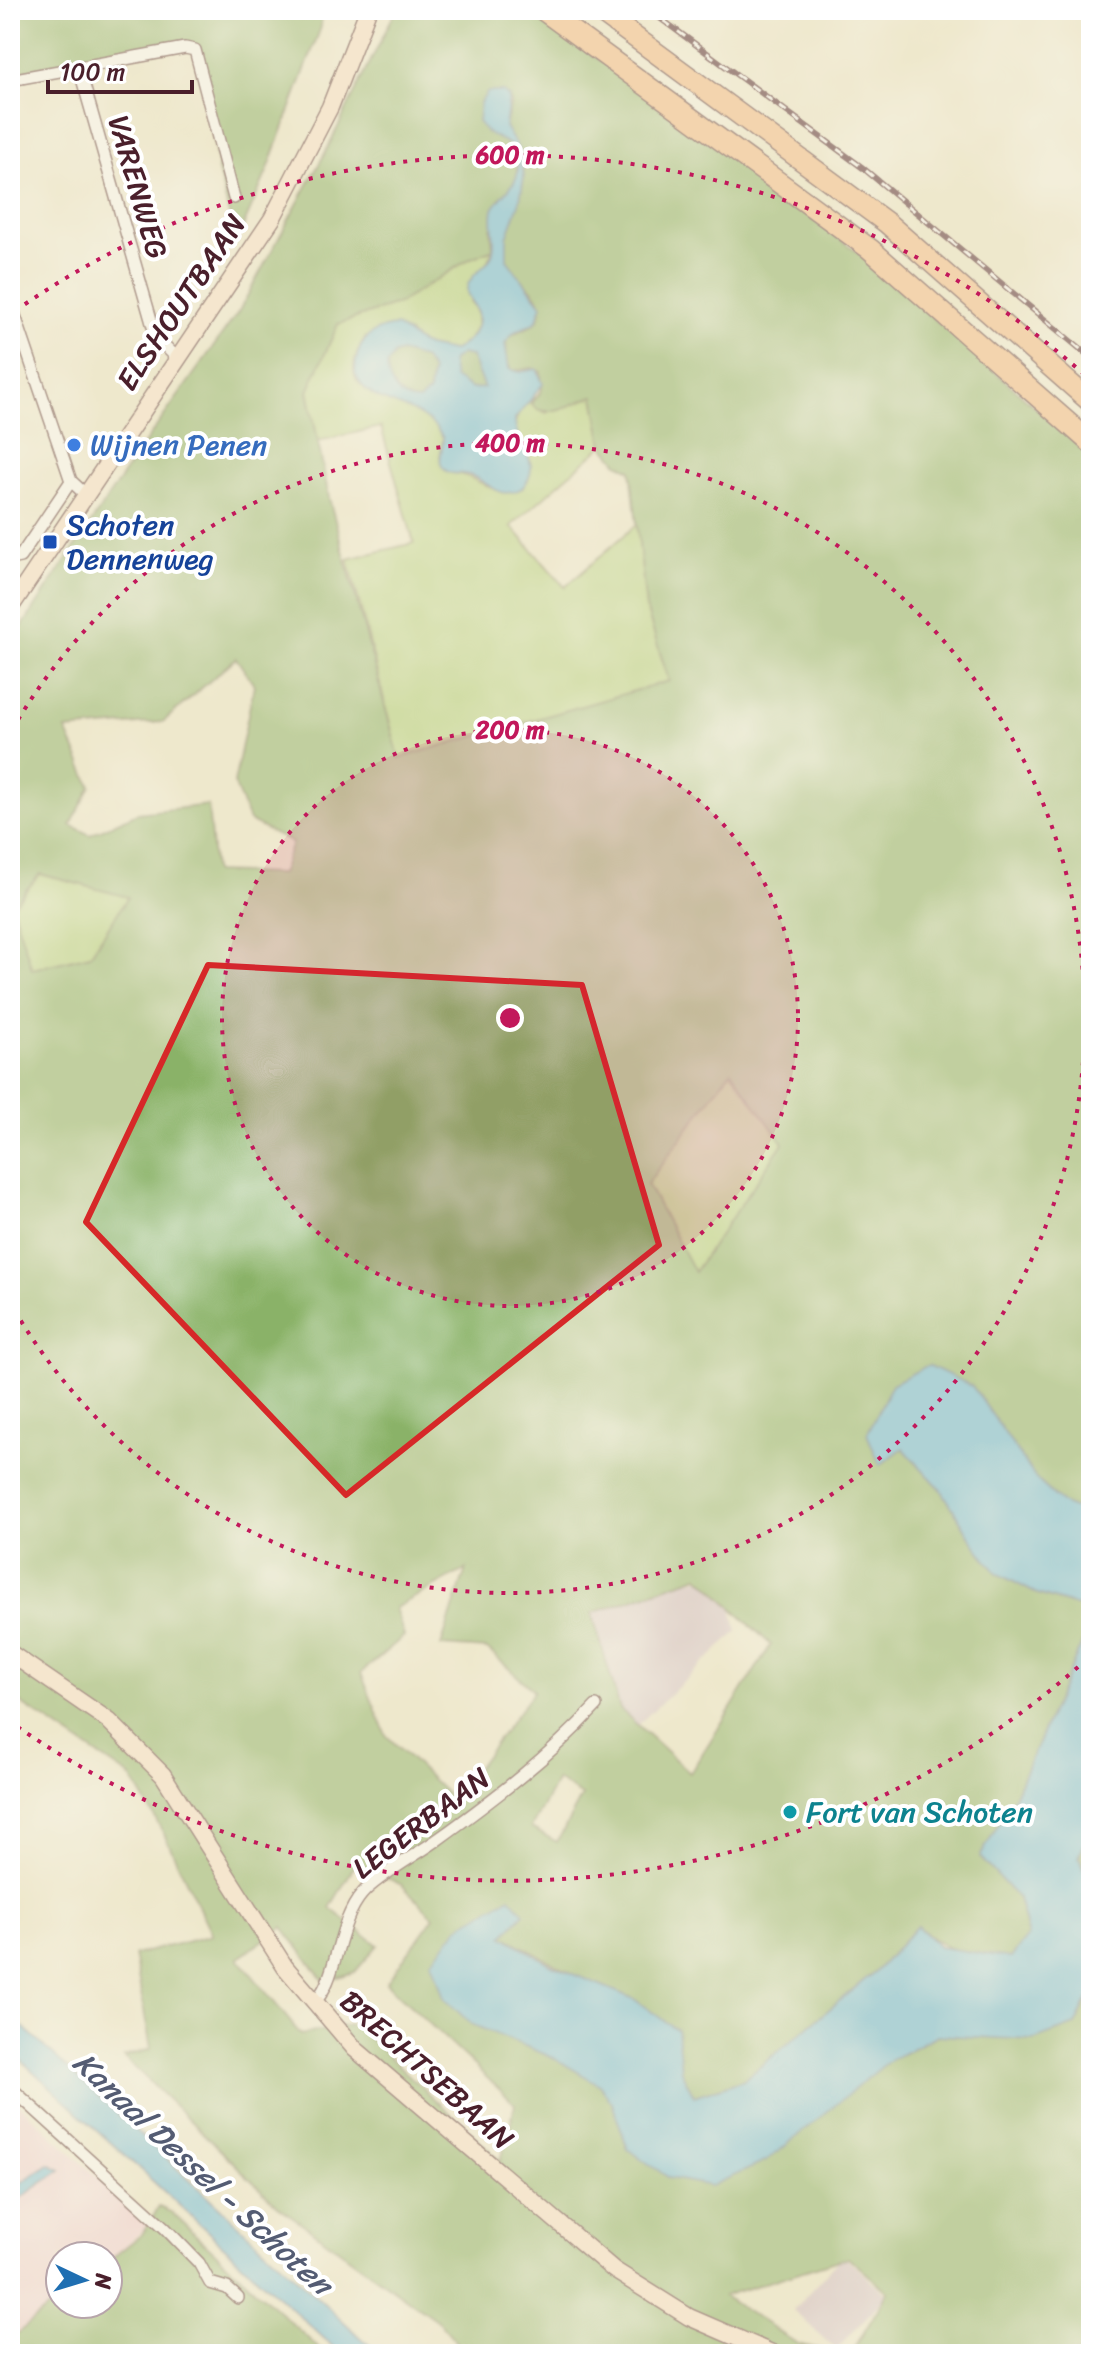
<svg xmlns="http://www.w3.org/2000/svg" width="1101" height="2364" font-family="Sriracha,sans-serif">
  <rect width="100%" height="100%" fill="#fff"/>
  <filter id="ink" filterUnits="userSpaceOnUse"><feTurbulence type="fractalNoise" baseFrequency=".0125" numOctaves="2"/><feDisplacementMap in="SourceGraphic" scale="16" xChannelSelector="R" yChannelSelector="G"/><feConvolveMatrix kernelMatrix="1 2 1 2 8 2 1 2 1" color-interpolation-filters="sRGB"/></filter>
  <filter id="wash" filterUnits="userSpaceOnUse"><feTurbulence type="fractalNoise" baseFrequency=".006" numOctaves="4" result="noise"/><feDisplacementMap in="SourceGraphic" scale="32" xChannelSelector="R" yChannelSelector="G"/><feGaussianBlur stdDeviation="1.8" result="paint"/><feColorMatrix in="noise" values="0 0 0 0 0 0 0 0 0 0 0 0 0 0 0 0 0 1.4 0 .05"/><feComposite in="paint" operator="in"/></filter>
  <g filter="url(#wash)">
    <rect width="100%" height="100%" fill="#eee8cc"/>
    <polygon fill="#f5cfda" points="10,2096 149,2225 108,2261 108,2256 60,2256 60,2299 10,2339"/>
    <g fill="#d1bdcb">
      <polygon points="726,1574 737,1632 632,1730 615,1714 589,1608 635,1590"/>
      <polygon points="843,2255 887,2295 836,2350 793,2310"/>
    </g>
    <g fill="#aed078" stroke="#7c7852" stroke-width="2">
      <path d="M493,249L470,301C486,320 472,342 452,351L423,345L408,333L366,337C325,400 398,393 428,417C434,423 439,431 443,438L440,457L451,473C478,474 496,502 522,488C544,454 517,453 514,424L521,409L534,398L532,404L546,413L594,396L603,445L511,526L565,587L637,524L646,608L669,682L399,758L348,559L414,543L381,427L318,441L308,391L338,324L399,303L471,258Z"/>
      <polygon points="40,874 129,897 90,955 31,970 12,906"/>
      <polygon points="731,1070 783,1143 694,1273 647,1184"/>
    </g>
    <g fill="#8ab268" stroke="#6a684a" stroke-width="2" fill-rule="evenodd">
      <polygon points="10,10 322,10 321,27 267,172 236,243 218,170 200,47 81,59 10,74"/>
      <path d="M396,10H527L604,63L864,257L1091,456V1515L1063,1504L1038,1481L972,1386L880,1465L903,1448L941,1489L974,1543L997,1573L1035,1593L1091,1611V1623L1014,1797L980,1857L1018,1898L1028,1936L1011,1958C970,1955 947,1955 917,1926L879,1968L744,2080L694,2096L681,2071L677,2030L503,1936L510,1897L471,2024C505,2038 577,2060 601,2086C616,2102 621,2129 628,2149L890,2060L937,2035H974L1075,2025L1091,1993V2354H851L888,2292L848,2257L723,2296L798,2344L839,2354H467L440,2323L278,2206L124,2057L151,2049L134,1955L212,1935L164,1834L132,1778L10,1696V645L136,455L239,311L325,153ZM488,92H503L511,102L505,127C511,141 521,150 523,166C528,199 500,226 507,258C511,279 547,290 540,315C536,329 515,329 506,340L507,364L513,371L532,368L541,372L542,390L532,404C544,422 577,401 594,396L603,445L618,463L631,470L646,608L669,681L399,758L329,498L308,391L338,324L399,303L471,258L493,249L491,229L500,198L514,187L517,178V159L511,145L488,133L478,121ZM236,658L254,685L234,783L249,821L292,843L281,874L214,872L208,805L137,813L90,835L71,825L91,786L66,730L163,722ZM40,874L128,897L90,955L32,969L12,906ZM731,1071L783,1143L694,1272L647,1184ZM466,1569L441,1646L487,1649L534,1691L453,1800L386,1735L361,1673L404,1636L395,1608ZM699,1576L771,1645L690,1773L620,1709L592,1613ZM557,1780L582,1796L557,1842L531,1828ZM356,1863L402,1885L434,1917L386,1983L515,2104L501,2161L354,2024L301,2035L238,1958L283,1927L324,1981L355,1972L378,1945L330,1908Z"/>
      <path d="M401,352L423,358L432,371L429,392L419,401C400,402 387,383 387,365L394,354Z"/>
      <polygon points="461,354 471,356 484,388 471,389 454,378 451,361"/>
      <polygon points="1091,1823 1091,1890 1079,1857"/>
      <polygon points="159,2207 171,2212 325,2354 10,2354 10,2339 60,2299 60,2304 108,2304 108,2261 142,2234"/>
    </g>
    <g fill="#62b8df" stroke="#566c85" stroke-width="2" fill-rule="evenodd">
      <path d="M488,92H503L509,97L505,127L520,152L524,177L519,204L507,237V260L542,305L536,322L514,332L505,343L509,369L520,372L537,369L543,384L515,419C514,445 546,462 522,488C499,502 489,481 469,475C461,472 450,476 444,469C436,461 444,448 443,438C421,398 369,412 355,373C355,346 368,328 396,326L423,345L452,351C466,345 482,330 477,312C475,303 466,299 467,289C469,275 483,270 490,259C499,244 489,225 493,209C509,184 529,180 511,145L487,133L478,122L480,103ZM401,352L423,358L432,371L429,392L419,401C400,402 387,383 387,365L394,354ZM461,354L471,356L484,388L471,389L454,378L451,362Z"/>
      <polygon points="928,1365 972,1386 1038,1481 1063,1504 1091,1515 1091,1611 1035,1593 997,1573 974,1543 941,1489 903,1448 880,1465 867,1434 892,1384"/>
      <polygon points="1091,1623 1091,1823 1079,1857 1091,1890 1091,1993 1075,2025 1034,2040 937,2035 890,2060 767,2161 711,2186 669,2178 628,2149 612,2103 600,2085 554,2058 471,2024 444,1998 432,1961 460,1926 510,1897 524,1913 503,1936 552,1965 634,1999 677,2030 681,2071 694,2096 744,2080 879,1968 917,1926 939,1947 1011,1958 1028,1936 1018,1898 980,1857 1014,1797"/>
      <polygon points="10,2015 379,2354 341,2354 10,2050"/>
      <polygon points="49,2164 61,2170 10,2205 10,2190"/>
    </g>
  </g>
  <g filter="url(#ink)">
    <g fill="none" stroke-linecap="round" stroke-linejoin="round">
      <defs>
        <g id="street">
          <polyline points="79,68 156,337 177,358"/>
          <polyline points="10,80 185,48 195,50 234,198"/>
          <polyline points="10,301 71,481 85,494"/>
          <polyline points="10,559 20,557 71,481"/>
          <path d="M313,2003C337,1984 336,1924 362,1894C376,1877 418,1854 437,1840C494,1799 548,1758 596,1706"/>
          <polyline points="10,2087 165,2228 199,2263 210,2283 227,2288 238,2298"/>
        </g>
        <g id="secondary">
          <polyline points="10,608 272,219 330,107 368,10"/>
          <polyline points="10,1653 109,1721 163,1775 285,1967 355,2049 614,2270 689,2317 774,2354"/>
        </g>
        <g id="highway">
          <polyline points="543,10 870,249 1091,443"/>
          <polyline points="598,10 887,223 1091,402"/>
        </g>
      </defs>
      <use href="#street" stroke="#633d43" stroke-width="14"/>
      <use href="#secondary" stroke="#633d43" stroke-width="19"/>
      <use href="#highway" stroke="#633d43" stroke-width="23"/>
      <use href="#street" stroke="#fff" stroke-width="11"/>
      <use href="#secondary" stroke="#fce5d0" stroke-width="16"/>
      <use href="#highway" stroke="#f8bd89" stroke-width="20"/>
      <defs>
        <polyline id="rail" points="649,10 863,168 1091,358"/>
      </defs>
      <use href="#rail" stroke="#4a1f2b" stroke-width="6"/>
      <use href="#rail" stroke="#fff" stroke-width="3" stroke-dasharray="9" stroke-linecap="butt"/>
    </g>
  </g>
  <path d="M0 0H1101V2364H0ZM208,965L582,985L659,1245L346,1495L86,1222Z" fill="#eee8cc" fill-opacity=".55" fill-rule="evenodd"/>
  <path fill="none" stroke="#d62828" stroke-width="6" stroke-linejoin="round" d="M208,965L582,985L659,1245L346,1495L86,1222Z"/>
  <circle cx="510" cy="1018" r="288" fill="#c2185b" fill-opacity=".12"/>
  <g fill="none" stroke="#c2185b" stroke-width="4" stroke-dasharray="4 8">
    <circle cx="510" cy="1018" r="288"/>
    <path d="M12 730A575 575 0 1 1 12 1306"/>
    <path d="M1087 1659A863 863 0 0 1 15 1725M15 311A863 863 0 0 1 1087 377"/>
  </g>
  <circle fill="#3f7fe0" stroke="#fff" stroke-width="3" cx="74" cy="445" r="8"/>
  <rect fill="#1a4fb4" stroke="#fff" stroke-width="3" x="42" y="534" width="16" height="16" rx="4"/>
  <circle fill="#0f9aa8" stroke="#fff" stroke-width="3" cx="790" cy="1812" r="8"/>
  <g text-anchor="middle" stroke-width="8" stroke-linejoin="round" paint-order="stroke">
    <g font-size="30" fill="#4a1f2b" stroke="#fff">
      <text transform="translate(138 187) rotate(74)" y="10">VARENWEG</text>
      <text transform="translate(181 302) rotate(-56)" y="10">ELSHOUTBAAN</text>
      <text transform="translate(421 1823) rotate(-37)" y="10">LEGERBAAN</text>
      <text transform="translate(427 2070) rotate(42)" y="10">BRECHTSEBAAN</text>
    </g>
    <g font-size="30" fill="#366cbe" stroke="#fff" text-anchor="start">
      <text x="90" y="455">Wijnen Penen</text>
    </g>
    <g font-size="30" fill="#164399" stroke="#fff" text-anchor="start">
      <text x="66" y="535">Schoten<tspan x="66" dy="34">Dennenweg</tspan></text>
    </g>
    <g font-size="30" fill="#0d838f" stroke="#fff" text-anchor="start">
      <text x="806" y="1822">Fort van Schoten</text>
    </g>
    <g font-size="32" font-style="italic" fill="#545c73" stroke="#fff">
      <text transform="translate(203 2173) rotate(43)" y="11">Kanaal Dessel - Schoten</text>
    </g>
  </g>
  <circle cx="510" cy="1018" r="12" fill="#c2185b" stroke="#fff" stroke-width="4"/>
  <g font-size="24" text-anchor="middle" font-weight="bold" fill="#c2185b" stroke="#fff" stroke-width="8" stroke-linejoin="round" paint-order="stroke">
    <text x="510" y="163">600 m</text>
    <text x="510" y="451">400 m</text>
    <text x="510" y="738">200 m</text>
  </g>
  <rect width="1101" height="2364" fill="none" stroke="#fff" stroke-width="40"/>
  <g transform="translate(84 2280) rotate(94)"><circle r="38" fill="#ffffff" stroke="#b7a5aa" stroke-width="2"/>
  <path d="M0-6L14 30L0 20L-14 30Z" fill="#1f6fb2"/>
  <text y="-12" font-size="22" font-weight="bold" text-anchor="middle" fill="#4a1f2b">N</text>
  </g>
  <path d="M48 80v12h144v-12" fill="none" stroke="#4a1f2b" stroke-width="4"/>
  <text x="60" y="80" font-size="24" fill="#4a1f2b" stroke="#ffffff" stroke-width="6" paint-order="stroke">100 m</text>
</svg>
